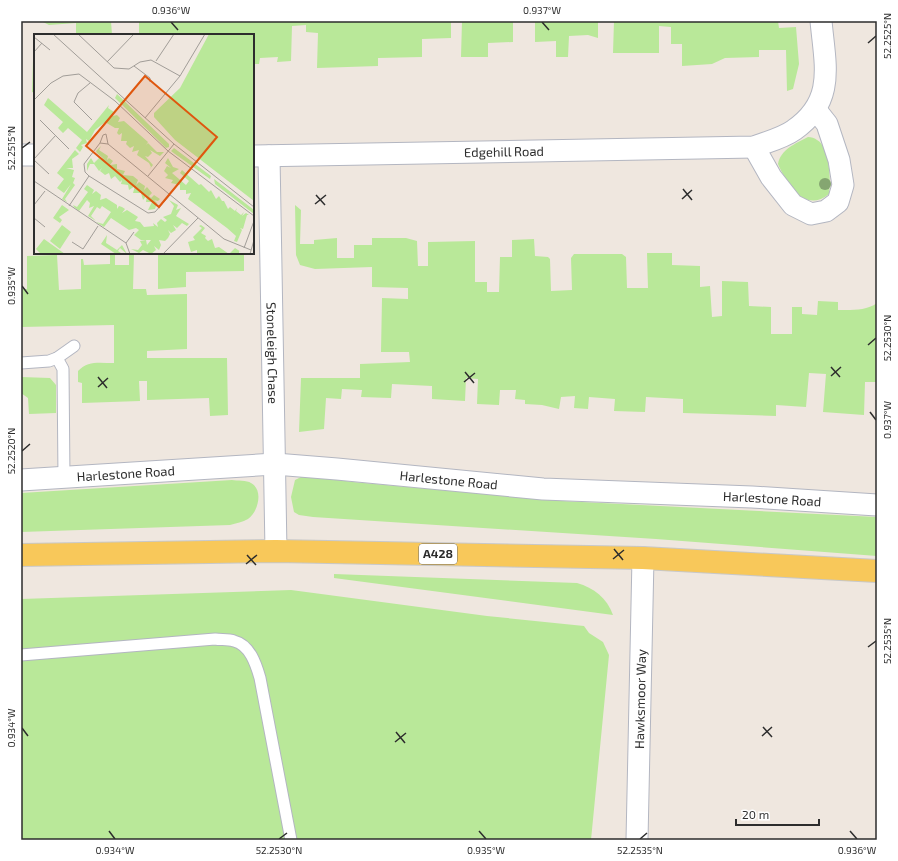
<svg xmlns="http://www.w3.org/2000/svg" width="898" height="861" font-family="'Exo 2',sans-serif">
  <rect width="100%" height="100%" fill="#efe7df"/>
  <g fill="#b9e899">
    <polygon points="41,21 111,21 112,35 76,35 76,23 49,25"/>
    <polygon points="139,21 451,21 451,38 422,39 422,57 378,58 378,66 317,68 318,33 306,32 306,25 292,26 291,61 277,62 278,57 260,58 259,64 253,64 253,35 139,35"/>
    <polygon points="462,21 513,21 513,42 488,43 488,57 461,57"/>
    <polygon points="535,21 598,21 598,38 588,35 569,36 568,57 556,57 556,41 535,42"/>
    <polygon points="614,21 778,21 779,28 796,27 799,64 793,89 787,91 786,50 759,50 759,57 725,58 712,64 682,66 682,44 671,44 671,27 659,26 659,53 613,53"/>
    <polygon points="33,59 35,59 35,93 32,92"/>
    <path d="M808,137C811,137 815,138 817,140C830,147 831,181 829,194C805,214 787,184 778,164C781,149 795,144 808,137Z"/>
    <path d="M295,205L301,210L300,244H314V240L337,238V258H354V245H372V238H406L417,241L418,266H428V242L475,241V282H487V292H499L500,257H512V240L534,239L535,256L548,257L550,259L551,291L572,290L571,258L574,254H622L626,257L627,288H648L647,253H672V265L700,266V287L710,286L712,317L722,316V281L748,282L749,306L771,307V334H792V307H802V314L817,315L818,301L838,302V310C851,310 866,311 877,303V382H865L864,415L823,412L826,374L809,373L806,407L776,405V416L683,413V399L646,397L645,412L614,411L615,399L589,397L588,409L574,408L575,396L561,397L559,409L542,405L525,404V400L515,399L516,390H500L499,405L477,404L478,379L466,378L465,401L432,399V386L392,384L391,398L361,397L362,390L342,389L341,399L326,398L324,429L299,432L301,378H360V364L410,362L409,352H381L382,298L408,299V288L372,287V267L315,269L300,265L296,255Z"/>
    <path d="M134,253L133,289H146L147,295L187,294V349L147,351V358H227L228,415L210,416L209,398L147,400V381H139L140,401L82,403V383L78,382V371C88,360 100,363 114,363V325L21,327V289H27V256L57,255L59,290L81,289V259H83L84,265L110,264V254H115V265H129V254Z"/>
    <polygon points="212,253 244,253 244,271 186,272 186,287 158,289 158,254"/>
    <polygon points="21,377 50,378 56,385 56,413 29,414 28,398 21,393"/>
    <polygon points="305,475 353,482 562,501 877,517 877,556 656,539 313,517 299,515 294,512 291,497 295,480"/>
    <path d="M232,480C237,481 247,480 251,483C264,490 258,512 248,519C243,522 236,523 230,525L21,532V493Z"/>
    <path d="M334,574L577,583C594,588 607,598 613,615L334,578Z"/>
    <polygon points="291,590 487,616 584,626 589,633 603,642 609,655 591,840 21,840 21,599"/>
  </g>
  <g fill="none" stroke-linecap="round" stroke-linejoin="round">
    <defs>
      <g id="service">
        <polyline points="57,358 63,369 64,478"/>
        <polyline points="21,363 49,361 57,358 74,346"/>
        <path d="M21,655L215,639C221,640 228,639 234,641C250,645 256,664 260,678L291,840"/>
      </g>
      <g id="minor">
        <polyline points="754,147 771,177 793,205 811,214 826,211 838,202 843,185 839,160 827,124 816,110"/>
        <polyline points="21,155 35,155"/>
        <path id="s1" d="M253,156L754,147C767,142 783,138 794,130C836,101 825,65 821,21"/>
        <path id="s2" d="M269,156L276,551"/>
        <path id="s3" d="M21,480L275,464L337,469L543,489L752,497L877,505"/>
        <path id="s4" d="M637,840L643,558"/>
      </g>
      <polyline id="primary" points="21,555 276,551 643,558 877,571"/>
    </defs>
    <use href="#service" stroke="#b3b6c1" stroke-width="13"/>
    <use href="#minor" stroke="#b3b6c1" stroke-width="23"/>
    <use href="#primary" stroke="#c8c8c8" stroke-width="24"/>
    <use href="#service" stroke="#fff" stroke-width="11"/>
    <use href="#minor" stroke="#fff" stroke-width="21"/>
    <use href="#primary" stroke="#f8c85a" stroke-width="22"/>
  </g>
  <circle fill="#85a671" cx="825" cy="184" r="6"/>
  <path fill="none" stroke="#2d2d2d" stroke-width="1.5" d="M171,22L178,30M542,22L549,30M868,43L876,36M22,148L30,142M683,189L692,200M316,195L325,205M682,199L692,190M315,204L326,195M22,286L28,294M868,345L876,338M831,367L840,377M465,372L474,383M831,376L841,367M98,377L107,388M464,382L475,373M98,387L108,378M870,412L876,420M22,451L30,444M614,549L623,560M247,555L256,565M613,559L624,550M246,564L257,555M868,647L876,641M763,727L772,737M22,728L28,736M396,732L405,743M762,736L772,727M395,742L406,733M109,831L115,839M479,831L486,839M850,831L857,839M279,839L287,833M640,839L647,833"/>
  <g text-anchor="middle" stroke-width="3" stroke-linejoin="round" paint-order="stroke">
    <rect fill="#fff" stroke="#6c6c6c" stroke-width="1" x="419" y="544" width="38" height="20" rx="3"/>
    <g font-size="12" font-weight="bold" fill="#2d2d2d">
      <text x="438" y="558">A428</text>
    </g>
    <g font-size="13" fill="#2d2d2d" stroke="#fff">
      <text dy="5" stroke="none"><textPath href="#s1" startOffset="251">Edgehill Road</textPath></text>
      <text dy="5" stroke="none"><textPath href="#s2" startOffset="197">Stoneleigh Chase</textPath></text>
      <text dy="5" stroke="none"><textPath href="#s3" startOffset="105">Harlestone Road</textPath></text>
      <text dy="5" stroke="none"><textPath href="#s3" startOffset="429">Harlestone Road</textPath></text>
      <text dy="5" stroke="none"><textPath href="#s3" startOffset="753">Harlestone Road</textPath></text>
      <text dy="5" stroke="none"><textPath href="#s4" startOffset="141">Hawksmoor Way</textPath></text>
    </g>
  </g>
  <g transform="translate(34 34)">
    <rect width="220" height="220" fill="#efe7df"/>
    <path d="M175,0H220V167L141,106L120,83V79L146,54ZM83,60L135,110V113L132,114L81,64ZM14,64L53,98L75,71L74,74L80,78L79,82L83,81L86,84L84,88L90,87L114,108L112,111L114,109L123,118H130L126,122L116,116L118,119L114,123L111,122L119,131L115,136L117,133L115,129L103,121L105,116L98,118L100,112L96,114L92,110L93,107H87L88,99L85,101L83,99L85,94H81L71,88L61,96L55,107L52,105L53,109L47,111L49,113L46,118L42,114L48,106L34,94L29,99L24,94L29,88L10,71ZM67,112L65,116L74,122L73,126L75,124L79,127L76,131L83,130V135L91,137L89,141L99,142L104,146L102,151L105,148L111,152L110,156L113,153L118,159L115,162L117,164L120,161L126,165L128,163L124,167L120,166L123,169L121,175L114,176L118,168H112L113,161L109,166L107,159H99L101,152L95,156L94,151L87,150L88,146L86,148L81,142L77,145L75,139L71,141L66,137L68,134L65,137L60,130H56L53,137V130L57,124L60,129L66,123L70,125L63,119L62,117ZM140,114L177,142L176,145L141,120L137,117ZM41,116L45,120L38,125L39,134H32L40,136L38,143L41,144L39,149L41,151L31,165L33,168L28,165L37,150L30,159L23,154L30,145L23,139ZM134,124L139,133L145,135L138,139L152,151L155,147L146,139L148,136L165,151L167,150L175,158L177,156L182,165L185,162L188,167H190L194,175L196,173L201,177L203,174L202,177L207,181L210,178L208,182L212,179L215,181H213L209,195L206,194L208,196L203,208L200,207L202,202L193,194L154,165L157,159L152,160V156H146V151L137,149L139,146L131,144L134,141L130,137L133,132L137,134L131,129ZM180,145L220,176V180L181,150ZM53,151L60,156L58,160L62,157L67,161L66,166L72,164L83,171V175L85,172L88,173L91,175L88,179L93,176L104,183L101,187L106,188L110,193L120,192L119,189L124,193L123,189L127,185L131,188L133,186L129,183L137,180L140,172L135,166L144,171L142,176L147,174L142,182L155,190L153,192L148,189L143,194L139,191L142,196L137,199L134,196L136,200L134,204L131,207L125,206L127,211L125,216L120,212L122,216L117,220L109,216L105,219L97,215L104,216L108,211L106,207L112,206L113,211L117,206H107L100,201L105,196L102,194L95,196L77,184L70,193L62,188L69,190L77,178L68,172L66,175L63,173L57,182L62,187L54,182L60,172L55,174L56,169L53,166L45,177L40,173L39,171L43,173L54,158L50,155ZM28,171L35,176L25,183L28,186L26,189L19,184ZM28,191L37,198L26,215L16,207ZM167,191L171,194L167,199L172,202L171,204L174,207L178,205L181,214L185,213L195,220L201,214L207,218L205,217V220H163V216L157,218L154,208L161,206L159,203L168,194L165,192ZM73,201L72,209L83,216L88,211L93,220L86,214L84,217L87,219L82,220L67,210ZM10,205L31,220H7L2,215Z" fill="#b9e899"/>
    <path fill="none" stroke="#a19d98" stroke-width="1" d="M19,0L140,110L220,173M44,0L80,34L95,35L106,28L117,26L146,42M0,3L16,16M0,18L8,9M122,27L140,0M73,28L99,1M100,32L116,44V48M56,49L44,59L40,68L58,86M0,66L17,49L29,42L45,40L81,67L134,117L220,182M111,84L146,42L171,0M6,86L35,115M66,109L74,110L190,205L217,216M66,109L50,130L51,138L55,142L114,179L121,178L136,161M66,109L69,101L72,100L74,110M0,125L22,101M0,126L15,140M114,142L140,110M0,147L92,209L96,220M0,171L11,157M35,172L55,142M0,184L11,193M38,208L49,215L64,192M92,209L100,198M210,214L220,187M129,220L164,184M216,220L220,206"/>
    <path fill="#df570e" fill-opacity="0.15" stroke="#df570e" stroke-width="2" d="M111,42L183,103L125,173L52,112Z"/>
    <rect width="220" height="220" fill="none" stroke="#2d2d2d" stroke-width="2"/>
  </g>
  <rect width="898" height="861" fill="none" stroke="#ffffff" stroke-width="44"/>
  <path d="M736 819v6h83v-6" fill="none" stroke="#2d2d2d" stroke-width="2"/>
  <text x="742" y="819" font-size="12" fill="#2d2d2d" stroke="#ffffff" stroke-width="3" paint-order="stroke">20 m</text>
  <rect x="22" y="22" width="854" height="817" fill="none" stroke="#2d2d2d" stroke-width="1.5"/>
  <g font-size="10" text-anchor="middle" fill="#2d2d2d">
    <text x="171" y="14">0.936°W</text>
    <text x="542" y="14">0.937°W</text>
    <text transform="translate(887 36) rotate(-90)" y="4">52.2525°N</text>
    <text transform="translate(11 148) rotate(-90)" y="4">52.2515°N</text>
    <text transform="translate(11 286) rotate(-90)" y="4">0.935°W</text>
    <text transform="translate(887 338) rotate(-90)" y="4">52.2530°N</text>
    <text transform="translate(887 420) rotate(-90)" y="4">0.937°W</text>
    <text transform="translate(11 451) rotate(-90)" y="4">52.2520°N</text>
    <text transform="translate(887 641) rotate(-90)" y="4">52.2535°N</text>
    <text transform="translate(11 728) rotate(-90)" y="4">0.934°W</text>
    <text x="115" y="854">0.934°W</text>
    <text x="279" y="854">52.2530°N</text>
    <text x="486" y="854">0.935°W</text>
    <text x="640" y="854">52.2535°N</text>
    <text x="857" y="854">0.936°W</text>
  </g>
</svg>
